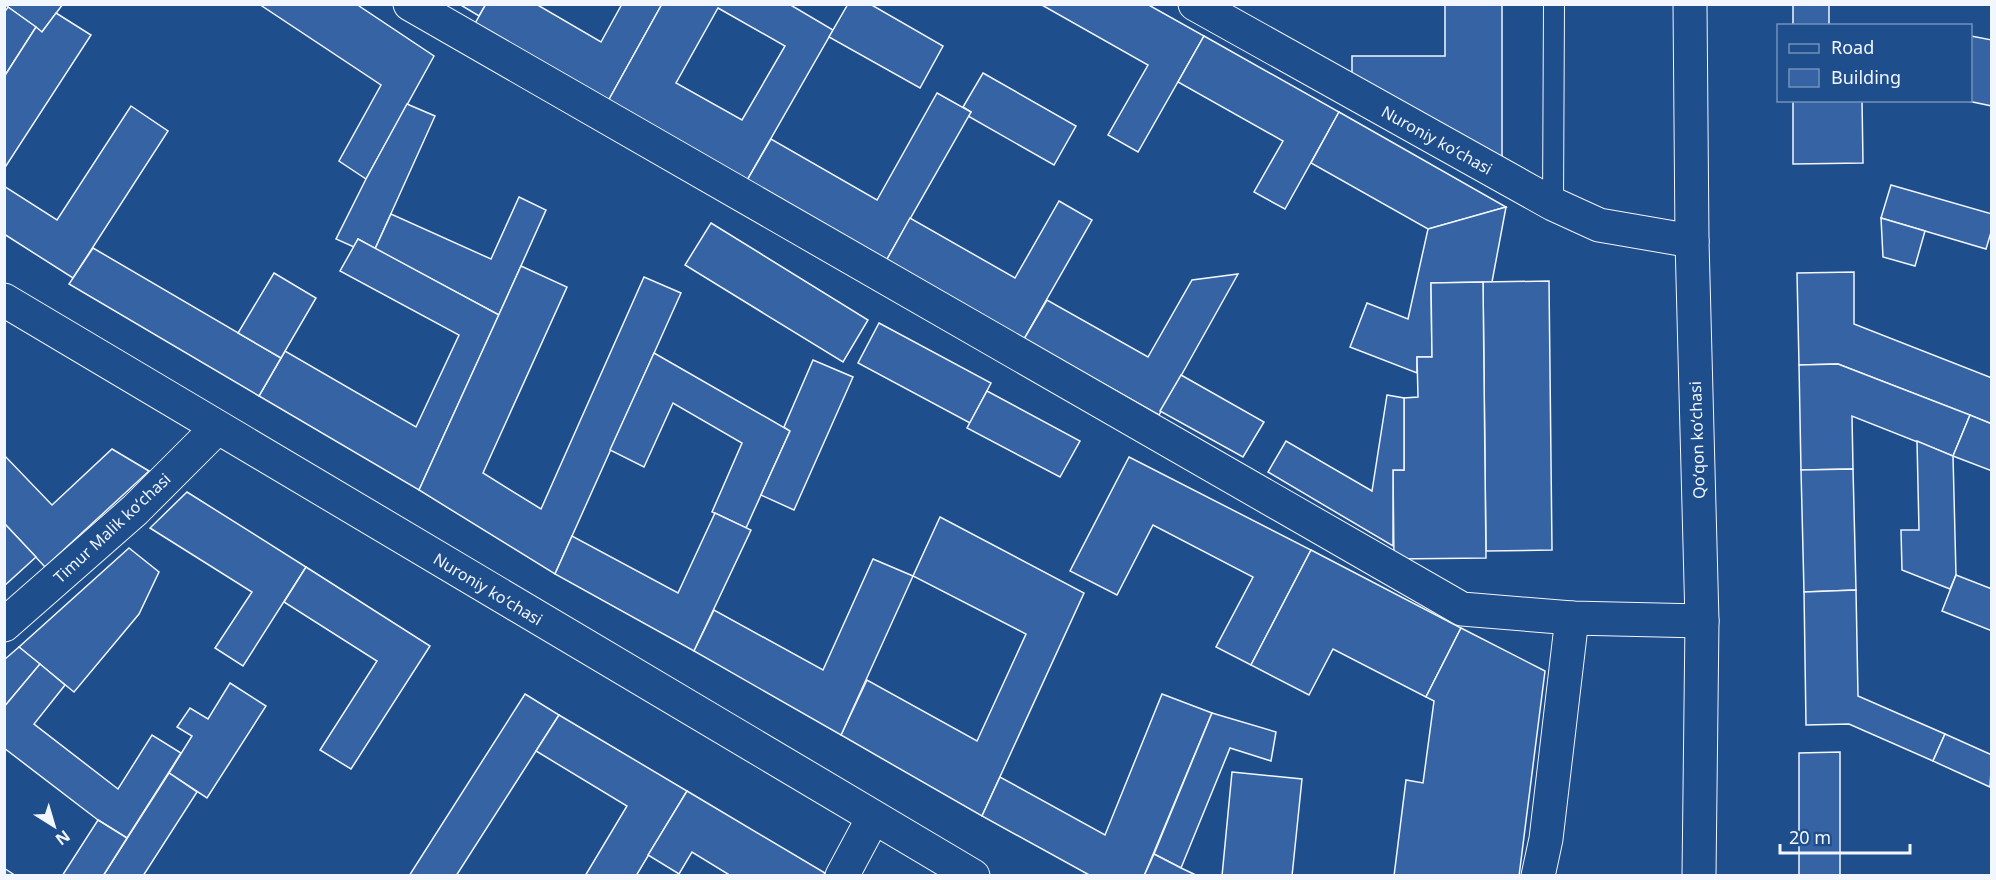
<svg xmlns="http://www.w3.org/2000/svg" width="1996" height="880" font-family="'Noto Sans',sans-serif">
  <rect width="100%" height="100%" fill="#1f4e8c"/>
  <g fill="#3563a3" stroke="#f2f6ff" stroke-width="1.5" fill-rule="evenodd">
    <polygon points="4,4 63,4 42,32"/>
    <polygon points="259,4 356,4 434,56 366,179 339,161 381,85"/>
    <polygon points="459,4 486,4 479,16"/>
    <polygon points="486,4 536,4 601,42 622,4 662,4 607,103 473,27"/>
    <path d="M662,4H789L833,30L746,182L607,103ZM718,8L785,46L742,120L676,83Z"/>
    <polygon points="848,4 870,4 943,46 920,88 829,37"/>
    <polygon points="1040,4 1147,4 1204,36 1138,152 1108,135 1148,65"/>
    <polygon points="1445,4 1502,4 1502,157 1352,74 1352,56 1445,56"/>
    <rect x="1793" y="4" width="36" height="22"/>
    <polygon points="8,7 36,27 4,77 4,13"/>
    <polygon points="56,13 91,35 4,169 4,77 36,27 42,32"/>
    <polygon points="1204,36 1339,112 1285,209 1254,192 1283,141 1178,82"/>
    <polygon points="1971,36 1992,40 1992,106 1963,100 1970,100"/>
    <polygon points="983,73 1076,126 1054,165 968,116 971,112 963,107"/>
    <polygon points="937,93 971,112 886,261 746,182 771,139 877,200"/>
    <polygon points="1793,100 1862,100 1863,163 1793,164"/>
    <polygon points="407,104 435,116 375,249 358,239 354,247 336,239 366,179"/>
    <polygon points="131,106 168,131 73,278 4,234 4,186 57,220"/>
    <polygon points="1339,112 1506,207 1428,229 1311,163"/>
    <polygon points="1891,185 1992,214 1992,229 1986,249 1881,218"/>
    <polygon points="519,197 546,210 499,315 375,249 391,214 491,259"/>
    <polygon points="1059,201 1092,220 1024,339 886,261 910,218 1015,278"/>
    <polygon points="1506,207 1492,282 1431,283 1432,357 1417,357 1417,373 1350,347 1367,303 1408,319 1428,229"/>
    <polygon points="1881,218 1925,231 1915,266 1883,257"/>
    <polygon points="711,223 868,320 843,362 685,265"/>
    <polygon points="358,239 499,315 419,490 259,396 285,351 416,427 459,335 340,271"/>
    <polygon points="93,248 281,358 259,396 69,284"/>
    <polygon points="521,266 567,287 483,473 541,509 644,277 681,293 555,574 419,490"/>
    <polygon points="1854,272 1854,324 1992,378 1992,424 1838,364 1799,365 1797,273"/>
    <polygon points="274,273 316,298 281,358 238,333"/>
    <polygon points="1238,274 1159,415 1024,339 1047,300 1148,357 1192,280"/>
    <polygon points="1549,281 1552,550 1486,551 1483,282"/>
    <polygon points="1483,282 1486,558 1394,559 1393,470 1404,470 1404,398 1418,397 1417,357 1432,357 1431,283"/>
    <polygon points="879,323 991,383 970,423 858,363"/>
    <polygon points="654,353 790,431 746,528 712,512 742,443 673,403 644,467 610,450"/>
    <polygon points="813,360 853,377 794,510 761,495 790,431 784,427"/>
    <polygon points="1838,364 1970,415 1953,456 1852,416 1853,469 1801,470 1799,365"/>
    <polygon points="1181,375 1264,422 1243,457 1160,411"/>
    <polygon points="987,391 1080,441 1060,477 967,428"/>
    <polygon points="1387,395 1404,398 1404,470 1393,470 1393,546 1268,472 1286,441 1372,491"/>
    <polygon points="1970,415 1992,424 1992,471 1953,456"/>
    <polygon points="1917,441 1953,456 1956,575 1950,589 1902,570 1901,530 1919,530"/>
    <polygon points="112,449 149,471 45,567 4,523 4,455 52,505"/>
    <polygon points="1129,457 1311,550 1251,665 1216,647 1253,577 1153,525 1117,595 1070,571"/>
    <polygon points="1853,469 1856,590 1804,592 1801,470"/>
    <polygon points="187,492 306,567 243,666 215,648 252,592 150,528"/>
    <polygon points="715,513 751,530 694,651 555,574 572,536 678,593"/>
    <polygon points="940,517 1084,593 982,816 841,735 867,680 977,741 1026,634 913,576"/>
    <polygon points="4,523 36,557 4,586"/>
    <polygon points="129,548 159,572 139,614 74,692 19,647"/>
    <polygon points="1311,550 1461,628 1426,697 1333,649 1309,695 1251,665"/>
    <polygon points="873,559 913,576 841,735 694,651 714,610 823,670"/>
    <polygon points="306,567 430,646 351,769 320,750 377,661 284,602"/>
    <polygon points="1956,575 1992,589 1992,631 1942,611"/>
    <polygon points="1856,590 1858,696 1945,734 1933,761 1849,724 1806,725 1804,592"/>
    <polygon points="1461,628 1545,671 1519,876 1394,876 1406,780 1423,783 1434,701 1426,697"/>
    <polygon points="19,647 40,664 4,707 4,660"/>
    <polygon points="40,664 65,685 34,724 118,789 152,735 181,753 127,838 98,820 4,748 4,707"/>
    <polygon points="230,683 266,706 207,798 169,773 192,736 177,727 190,708 208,719"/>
    <polygon points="525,694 559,715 536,751 456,876 409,876"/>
    <polygon points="1162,694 1212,713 1144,876 1091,876 982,816 1000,777 1105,835"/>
    <polygon points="1212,713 1276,732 1271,761 1230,748 1181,868 1154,854"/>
    <polygon points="559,715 687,791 636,876 585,876 627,806 536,751"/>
    <polygon points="1945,734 1992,755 1990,787 1933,761"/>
    <polygon points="1840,752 1840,876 1799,876 1799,753"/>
    <polygon points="1232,772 1302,779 1292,876 1222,876"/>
    <polygon points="169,773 197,792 143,876 103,876"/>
    <polygon points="687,791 825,873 823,876 731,876 692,852 679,874 648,855"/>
    <polygon points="98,820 127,838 103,876 62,876"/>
    <polygon points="1154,854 1181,868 1198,876 1144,876"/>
    <polygon points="4,868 16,876 4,876"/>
  </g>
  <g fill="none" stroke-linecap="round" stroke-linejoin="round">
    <defs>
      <polyline id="lane" points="1553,204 1554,4"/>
      <g id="street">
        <polyline points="410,4 1462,609 1572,618 1702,621"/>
        <polyline points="1195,4 1553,204 1599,225 1692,241"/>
        <polyline points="4,625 135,510 217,428"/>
        <polyline points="842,876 873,818"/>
        <polyline points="1538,876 1546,839 1572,618"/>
      </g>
      <g id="secondary">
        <polyline points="1690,4 1692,241 1702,621 1699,876"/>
        <polyline points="4,300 973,876"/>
      </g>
    </defs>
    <use href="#lane" stroke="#f2f6ff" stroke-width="22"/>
    <use href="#street" stroke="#f2f6ff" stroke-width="35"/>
    <use href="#secondary" stroke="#f2f6ff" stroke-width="35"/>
    <use href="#lane" stroke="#1f4e8c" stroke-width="20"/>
    <use href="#street" stroke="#1f4e8c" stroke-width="33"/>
    <use href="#secondary" stroke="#1f4e8c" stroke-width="33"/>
  </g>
  <g text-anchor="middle" stroke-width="4.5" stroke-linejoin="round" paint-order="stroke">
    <g font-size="16" fill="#f2f6ff" stroke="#1f4e8c">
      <text transform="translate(1437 140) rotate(29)" y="6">Nuroniy koʻchasi</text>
      <text transform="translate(1697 440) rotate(-92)" y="6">Qoʻqon koʻchasi</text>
      <text transform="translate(112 528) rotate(-43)" y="6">Timur Malik koʻchasi</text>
      <text transform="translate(488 589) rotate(31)" y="6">Nuroniy koʻchasi</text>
    </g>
  </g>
  <rect width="1996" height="880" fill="none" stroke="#f2f6ff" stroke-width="12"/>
  <rect x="1777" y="24" width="195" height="78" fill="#1f4e8c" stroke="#7391ba" stroke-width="1.5"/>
  <rect x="1789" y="44" width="30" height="9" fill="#1f4e8c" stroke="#7391ba" stroke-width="1.5"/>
  <text x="1831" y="54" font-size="18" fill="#f2f6ff">Road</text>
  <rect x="1789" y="69" width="30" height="18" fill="#3563a3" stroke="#7391ba" stroke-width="1.5"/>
  <text x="1831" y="84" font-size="18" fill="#f2f6ff">Building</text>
  <g transform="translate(54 826) rotate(143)" stroke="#1f4e8c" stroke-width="4.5" paint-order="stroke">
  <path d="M0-4.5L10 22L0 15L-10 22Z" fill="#f2f6ff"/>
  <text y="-9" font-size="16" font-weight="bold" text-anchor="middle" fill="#f2f6ff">N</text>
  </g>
  <path d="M1780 844v9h130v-9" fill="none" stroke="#f2f6ff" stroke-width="3"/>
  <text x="1789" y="844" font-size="18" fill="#f2f6ff" stroke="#1f4e8c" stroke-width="4.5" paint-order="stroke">20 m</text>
</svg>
